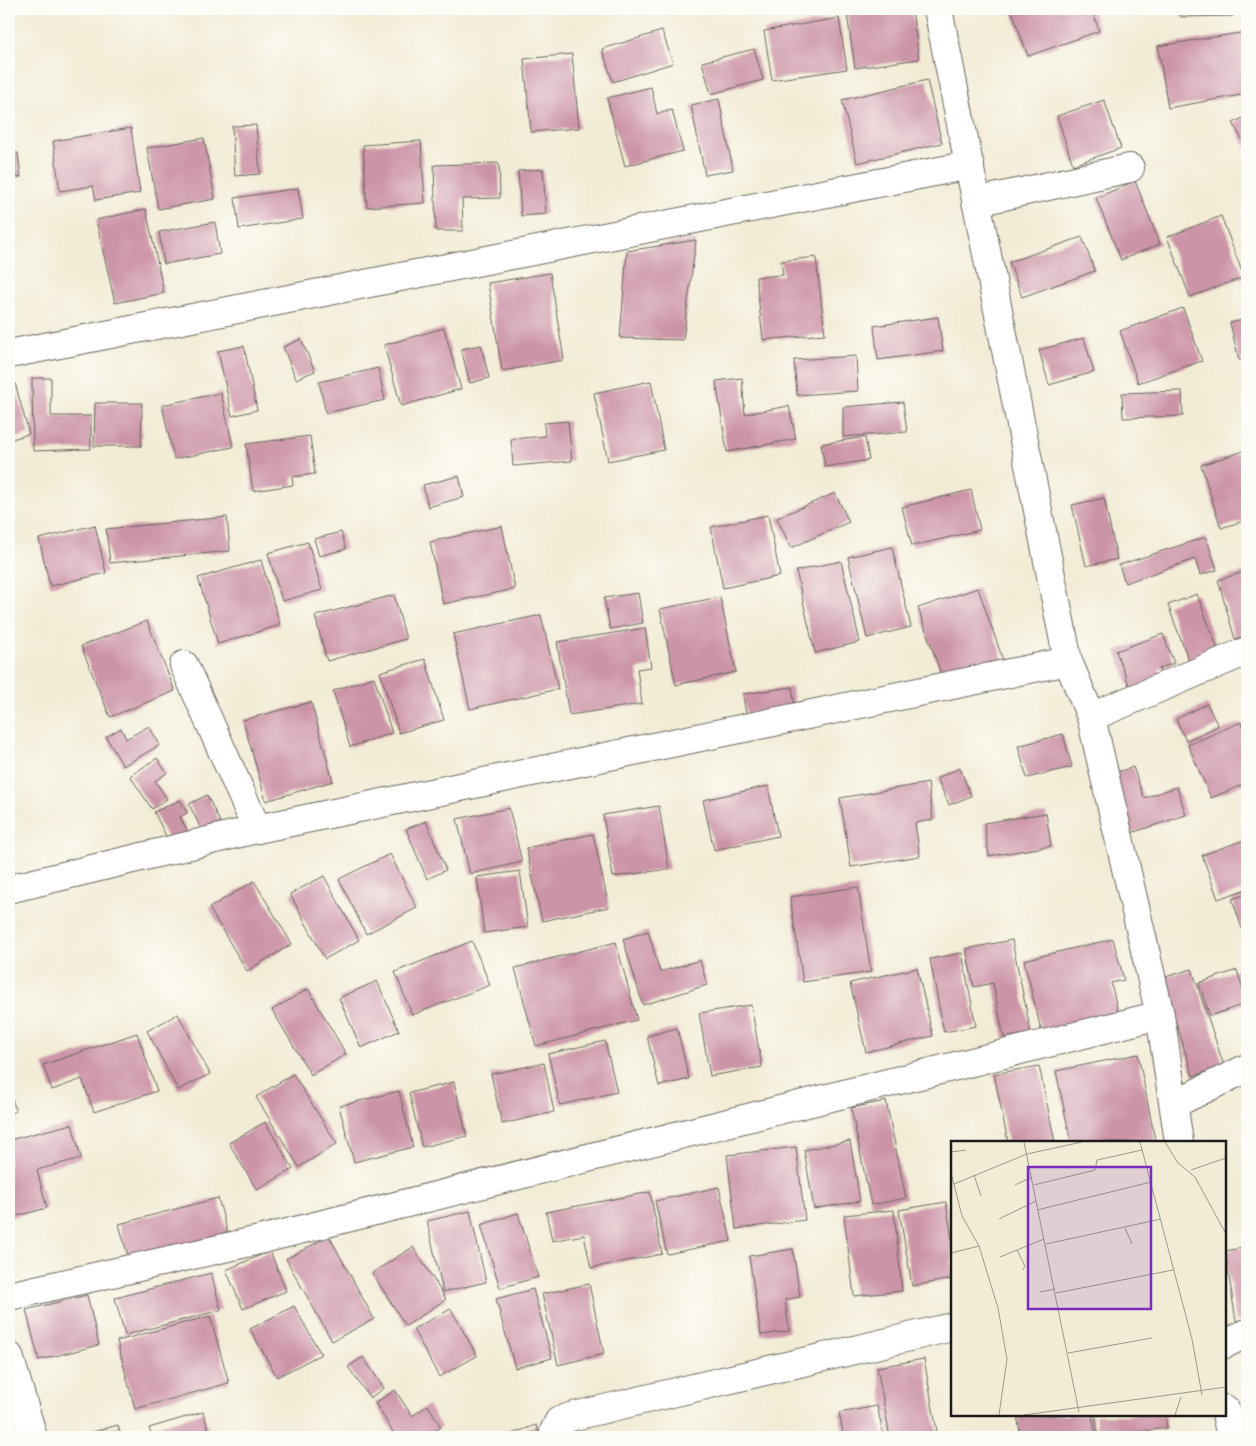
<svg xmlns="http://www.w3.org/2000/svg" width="1256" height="1446" font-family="Kalam,sans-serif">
  <rect width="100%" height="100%" fill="#fdfcf7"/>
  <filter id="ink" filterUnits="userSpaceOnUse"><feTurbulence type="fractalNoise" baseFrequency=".02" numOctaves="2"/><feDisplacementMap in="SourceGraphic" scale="10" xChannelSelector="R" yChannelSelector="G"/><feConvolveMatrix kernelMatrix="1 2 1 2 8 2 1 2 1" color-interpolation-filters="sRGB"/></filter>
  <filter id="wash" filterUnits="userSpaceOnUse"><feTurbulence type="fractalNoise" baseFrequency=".0096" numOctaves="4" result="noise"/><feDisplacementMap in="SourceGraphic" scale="20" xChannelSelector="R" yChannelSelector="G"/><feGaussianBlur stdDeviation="1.12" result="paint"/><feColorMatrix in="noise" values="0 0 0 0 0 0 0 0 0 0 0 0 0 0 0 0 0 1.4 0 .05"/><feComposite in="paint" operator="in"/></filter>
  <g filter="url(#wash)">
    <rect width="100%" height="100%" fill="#f2ecd6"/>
    <g id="blocks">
      <g fill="#cc94a7">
        <polygon points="881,9 912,9 919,59 855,68 847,14"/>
        <polygon points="1011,9 1092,9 1099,31 1028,56"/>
        <polygon points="1180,9 1233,9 1233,16 1181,17"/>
        <polygon points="839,18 847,69 772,80 764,31"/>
        <polygon points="662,31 673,63 613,82 602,49"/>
        <polygon points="1246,32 1247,41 1247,94 1168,108 1158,46"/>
        <polygon points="754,49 763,80 711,94 702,62"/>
        <polygon points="572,54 579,128 531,132 524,59"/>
        <polygon points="927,80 942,143 857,163 842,100"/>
        <polygon points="651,87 657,114 672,110 683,151 625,166 607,98"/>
        <polygon points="719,99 733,170 705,175 691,105"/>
        <polygon points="1104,100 1121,148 1073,165 1057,116"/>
        <polygon points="1247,116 1247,149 1233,123"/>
        <polygon points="256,125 260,174 235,176 232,126"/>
        <polygon points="131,128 140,193 96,200 93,186 60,191 53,141"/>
        <polygon points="204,138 215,199 158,209 147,148"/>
        <polygon points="421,141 425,203 367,207 363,145"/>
        <polygon points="18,153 21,177 9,179 9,154"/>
        <polygon points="499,163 500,198 462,199 463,231 436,231 434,165"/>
        <polygon points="543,169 546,214 521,216 518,171"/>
        <polygon points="1135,181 1160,244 1121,260 1096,198"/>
        <polygon points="298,188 303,219 239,229 235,198"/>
        <polygon points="146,209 164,293 115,303 96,220"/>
        <polygon points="1221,216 1244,277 1190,297 1167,237"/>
        <polygon points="215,222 220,254 164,264 159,232"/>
        <polygon points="1082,237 1095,271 1022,297 1009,262"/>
        <polygon points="696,240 683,340 620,338 627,251"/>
        <polygon points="816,257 825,334 763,340 756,277 783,275 781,261"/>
        <polygon points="550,273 564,360 502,371 488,283"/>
        <polygon points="1183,308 1202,361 1138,383 1120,331"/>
        <polygon points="938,317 943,351 878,360 874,326"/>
        <polygon points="1247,319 1247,358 1239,360 1230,323"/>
        <polygon points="444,328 461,389 401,406 384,345"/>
        <polygon points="1084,338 1094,372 1049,385 1039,350"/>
        <polygon points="301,339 315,371 296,379 283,347"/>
        <polygon points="481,345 489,378 470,383 461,349"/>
        <polygon points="244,346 257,410 232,416 218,351"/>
        <polygon points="856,356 858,391 797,395 794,360"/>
        <polygon points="378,368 385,400 326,413 319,382"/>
        <polygon points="32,378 51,378 51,416 91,416 91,449 33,451"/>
        <polygon points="742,378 745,414 789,406 796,439 727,452 716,381"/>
        <polygon points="651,381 664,450 608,461 594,393"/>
        <polygon points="15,383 29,434 9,440 9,385"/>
        <polygon points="1182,391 1183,416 1123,418 1122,393"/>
        <polygon points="221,393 233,447 174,459 162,405"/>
        <polygon points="903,402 907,432 843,437 843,407"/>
        <polygon points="95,403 142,403 141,446 94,446"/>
        <polygon points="568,421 572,461 513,466 511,439 545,436 544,423"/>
        <polygon points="310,436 315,474 292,477 293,485 253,491 246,444"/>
        <polygon points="865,437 869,460 825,467 821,444"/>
        <polygon points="1247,450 1247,520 1221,528 1201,465"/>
        <polygon points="459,476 464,497 428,507 423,485"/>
        <polygon points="971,490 980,530 912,546 902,507"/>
        <polygon points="835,493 849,522 791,548 777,518"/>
        <polygon points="1104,498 1117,559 1086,566 1072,505"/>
        <polygon points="768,515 780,576 723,588 711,527"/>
        <polygon points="227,517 230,551 110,563 106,529"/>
        <polygon points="95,525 106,573 50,586 39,539"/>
        <polygon points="502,526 515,589 443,604 430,542"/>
        <polygon points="341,532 346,549 319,556 314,539"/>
        <polygon points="1206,537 1217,570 1200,575 1195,559 1125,583 1119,565"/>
        <polygon points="308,542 322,590 282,601 268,553"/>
        <polygon points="892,547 911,627 867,638 848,557"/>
        <polygon points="261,560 280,625 218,644 198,578"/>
        <polygon points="841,561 860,642 815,653 796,571"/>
        <polygon points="1247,571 1247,636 1235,639 1218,580"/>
        <polygon points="978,588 1003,660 943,680 918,608"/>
        <polygon points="638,593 643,623 610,629 604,598"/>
        <polygon points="1197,594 1219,652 1190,664 1168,605"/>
        <polygon points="394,595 406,639 327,661 315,616"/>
        <polygon points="720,597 736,672 676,685 660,609"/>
        <polygon points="541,615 558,689 470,709 453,634"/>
        <polygon points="147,621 175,691 110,717 81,646"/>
        <polygon points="645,628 651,667 637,669 642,704 569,715 557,642"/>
        <polygon points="1163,634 1174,663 1159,669 1164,681 1132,693 1116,651"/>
        <polygon points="425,659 444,720 399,733 380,672"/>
        <polygon points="374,677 392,733 350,747 333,691"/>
        <polygon points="792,687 795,708 746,714 743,694"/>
        <polygon points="311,702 333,781 266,801 243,720"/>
        <polygon points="1207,704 1218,726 1186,741 1176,719"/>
        <polygon points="1241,722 1247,736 1247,783 1211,798 1188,745"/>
        <polygon points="149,726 160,745 123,766 106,737 121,728 126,739"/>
        <polygon points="1063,734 1072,767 1027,778 1018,746"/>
        <polygon points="157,758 167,773 155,781 167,799 152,809 130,776"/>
        <polygon points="1133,767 1144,798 1177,787 1186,815 1131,833 1111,774"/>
        <polygon points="960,768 971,796 949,805 937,778"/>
        <polygon points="928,783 933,820 915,823 920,856 851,867 840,798"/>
        <polygon points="768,786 778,836 714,850 703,800"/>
        <polygon points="207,795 221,824 203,833 189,804"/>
        <polygon points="180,800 187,813 180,817 190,836 171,846 154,812"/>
        <polygon points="659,806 669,869 613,877 603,815"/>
        <polygon points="509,808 522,862 470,874 457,819"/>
        <polygon points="1046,813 1051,846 989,856 984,823"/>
        <polygon points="426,821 446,870 427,879 406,829"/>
        <polygon points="593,834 609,907 542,921 526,848"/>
        <polygon points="1247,839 1247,889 1218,899 1202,855"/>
        <polygon points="390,854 417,908 366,934 339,879"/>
        <polygon points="520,871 528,927 484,933 477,877"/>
        <polygon points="324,876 359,940 325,959 290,894"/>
        <polygon points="254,881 292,944 247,971 209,908"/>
        <polygon points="858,887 871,972 803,982 790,897"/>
        <polygon points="1247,894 1247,943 1232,899"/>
        <polygon points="648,931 660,972 700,960 707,985 643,1005 623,939"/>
        <polygon points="1113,939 1124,980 1111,983 1120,1020 1043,1038 1024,960"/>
        <polygon points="1012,940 1031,1033 1004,1038 993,983 974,987 966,949"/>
        <polygon points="472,941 490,985 412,1015 395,972"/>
        <polygon points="616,942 637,1020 536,1046 515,968"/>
        <polygon points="962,953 976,1026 944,1032 930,959"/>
        <polygon points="917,968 933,1036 866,1052 850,983"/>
        <polygon points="1192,969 1224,1066 1193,1076 1162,978"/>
        <polygon points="1237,970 1247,1003 1210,1016 1199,983"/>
        <polygon points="377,981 399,1031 361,1048 339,998"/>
        <polygon points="308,989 346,1054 311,1075 272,1010"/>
        <polygon points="751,1005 762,1067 710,1076 699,1013"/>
        <polygon points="178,1014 210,1074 178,1090 147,1031"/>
        <polygon points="677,1028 689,1079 659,1086 647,1036"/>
        <polygon points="137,1033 157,1091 94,1112 82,1079 52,1090 43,1065"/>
        <polygon points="605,1041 617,1092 560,1105 548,1054"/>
        <polygon points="1138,1054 1155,1140 1143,1142 1071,1142 1056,1071"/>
        <polygon points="544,1063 554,1112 502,1124 491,1074"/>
        <polygon points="1039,1066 1055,1142 1008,1142 994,1074"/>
        <polygon points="293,1074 337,1144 299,1167 256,1097"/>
        <polygon points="454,1082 467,1136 422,1147 409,1093"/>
        <polygon points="9,1089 16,1111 9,1114"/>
        <polygon points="399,1091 413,1147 354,1162 339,1106"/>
        <polygon points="886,1101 906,1198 871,1205 851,1108"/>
        <polygon points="265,1122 293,1169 257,1190 229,1143"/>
        <polygon points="72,1124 81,1158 37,1170 47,1208 9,1218 9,1140"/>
        <polygon points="850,1141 860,1201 814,1209 804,1150"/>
        <polygon points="796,1147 805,1220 736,1229 727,1155"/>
        <polygon points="719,1187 731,1241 667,1254 655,1201"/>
        <polygon points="650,1192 662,1254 591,1268 584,1235 552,1241 546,1212"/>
        <polygon points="218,1198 228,1235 129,1260 119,1224"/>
        <polygon points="946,1202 952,1239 952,1279 912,1286 899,1210"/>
        <polygon points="894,1210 902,1291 854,1296 844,1215"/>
        <polygon points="470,1211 486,1282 443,1292 427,1221"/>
        <polygon points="518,1213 538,1277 500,1288 481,1225"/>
        <polygon points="329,1236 374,1319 332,1341 286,1259"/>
        <polygon points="413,1247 446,1299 406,1326 372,1273"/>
        <polygon points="1247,1247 1247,1319 1236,1321 1225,1251"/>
        <polygon points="793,1249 800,1297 785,1300 789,1331 761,1335 749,1256"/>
        <polygon points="270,1251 286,1291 243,1309 226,1270"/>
        <polygon points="211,1273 221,1310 125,1335 115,1298"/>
        <polygon points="589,1284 604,1354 558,1365 542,1294"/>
        <polygon points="533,1289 552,1358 515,1368 496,1299"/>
        <polygon points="87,1295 99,1345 39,1360 26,1310"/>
        <polygon points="294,1306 321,1354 277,1377 250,1329"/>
        <polygon points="451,1309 477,1356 439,1377 413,1329"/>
        <polygon points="210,1316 229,1383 135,1409 117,1341"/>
        <polygon points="363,1357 384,1388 370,1398 348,1367"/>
        <polygon points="924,1359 938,1437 890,1437 877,1367"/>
        <polygon points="395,1390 412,1416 428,1405 441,1427 425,1437 396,1437 375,1403"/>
        <polygon points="877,1406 884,1437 844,1437 839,1413"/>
        <polygon points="203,1412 211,1437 152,1437 149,1428"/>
        <polygon points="1017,1415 1092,1415 1096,1437 1021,1437"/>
        <polygon points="1095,1415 1165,1415 1167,1428 1098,1437"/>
        <polygon points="118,1425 121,1437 74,1437"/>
        <polygon points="536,1425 540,1437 503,1437"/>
      </g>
    </g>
  </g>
  <g filter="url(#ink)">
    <use href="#blocks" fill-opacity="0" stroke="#67655d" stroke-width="1"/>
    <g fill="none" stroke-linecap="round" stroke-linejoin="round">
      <defs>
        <g id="minor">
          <polyline points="938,9 1068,661 1091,717 1160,1015 1179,1142"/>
          <polyline points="976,202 1130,168"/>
          <polyline points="9,354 970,165"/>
          <polyline points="184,665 257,829"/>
          <polyline points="1091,717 1247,651"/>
          <polyline points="9,889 257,829 1068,661"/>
          <polyline points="1174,1104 1247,1068"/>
          <polyline points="9,1296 255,1241 1160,1015"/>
          <polyline points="1225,1344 1247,1333"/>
          <polyline points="9,1356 33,1437"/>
          <polyline points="1225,1409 1231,1437"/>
          <polyline points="556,1437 554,1431 559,1421 570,1417 952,1327"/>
        </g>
      </defs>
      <use href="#minor" stroke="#67655d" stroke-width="30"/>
      <use href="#minor" stroke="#fff" stroke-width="28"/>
    </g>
  </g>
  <g transform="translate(951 1141)">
    <rect width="275" height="275" fill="#f2ecd6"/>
    <path fill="none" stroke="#9c998c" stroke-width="1" d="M73,1L128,271M189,1L241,198L251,254M214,1L227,22L244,36L275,93M0,11L15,9M240,29L275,17M0,32L11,75L28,105L47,167L56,218L48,274M23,34L30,55M3,43L76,13L131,1M64,44L81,36M83,44L144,29L146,19L191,9M86,69L200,41M48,78L85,60M174,87L181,103M95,103L210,78M66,109L74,125L72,129M0,112L28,105M49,116L93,98M89,151L104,148M105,152L222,129M0,212V230M117,212L201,197M73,274L275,246M224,274L230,256"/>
    <path fill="#7b2cbf" fill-opacity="0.15" stroke="#7b2cbf" stroke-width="2.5" d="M77,26H200V168H77Z"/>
    <rect width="275" height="275" fill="none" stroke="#1c1c1c" stroke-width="2.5"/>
  </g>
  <rect width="1256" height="1446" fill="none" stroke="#fdfcf7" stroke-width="30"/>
</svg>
